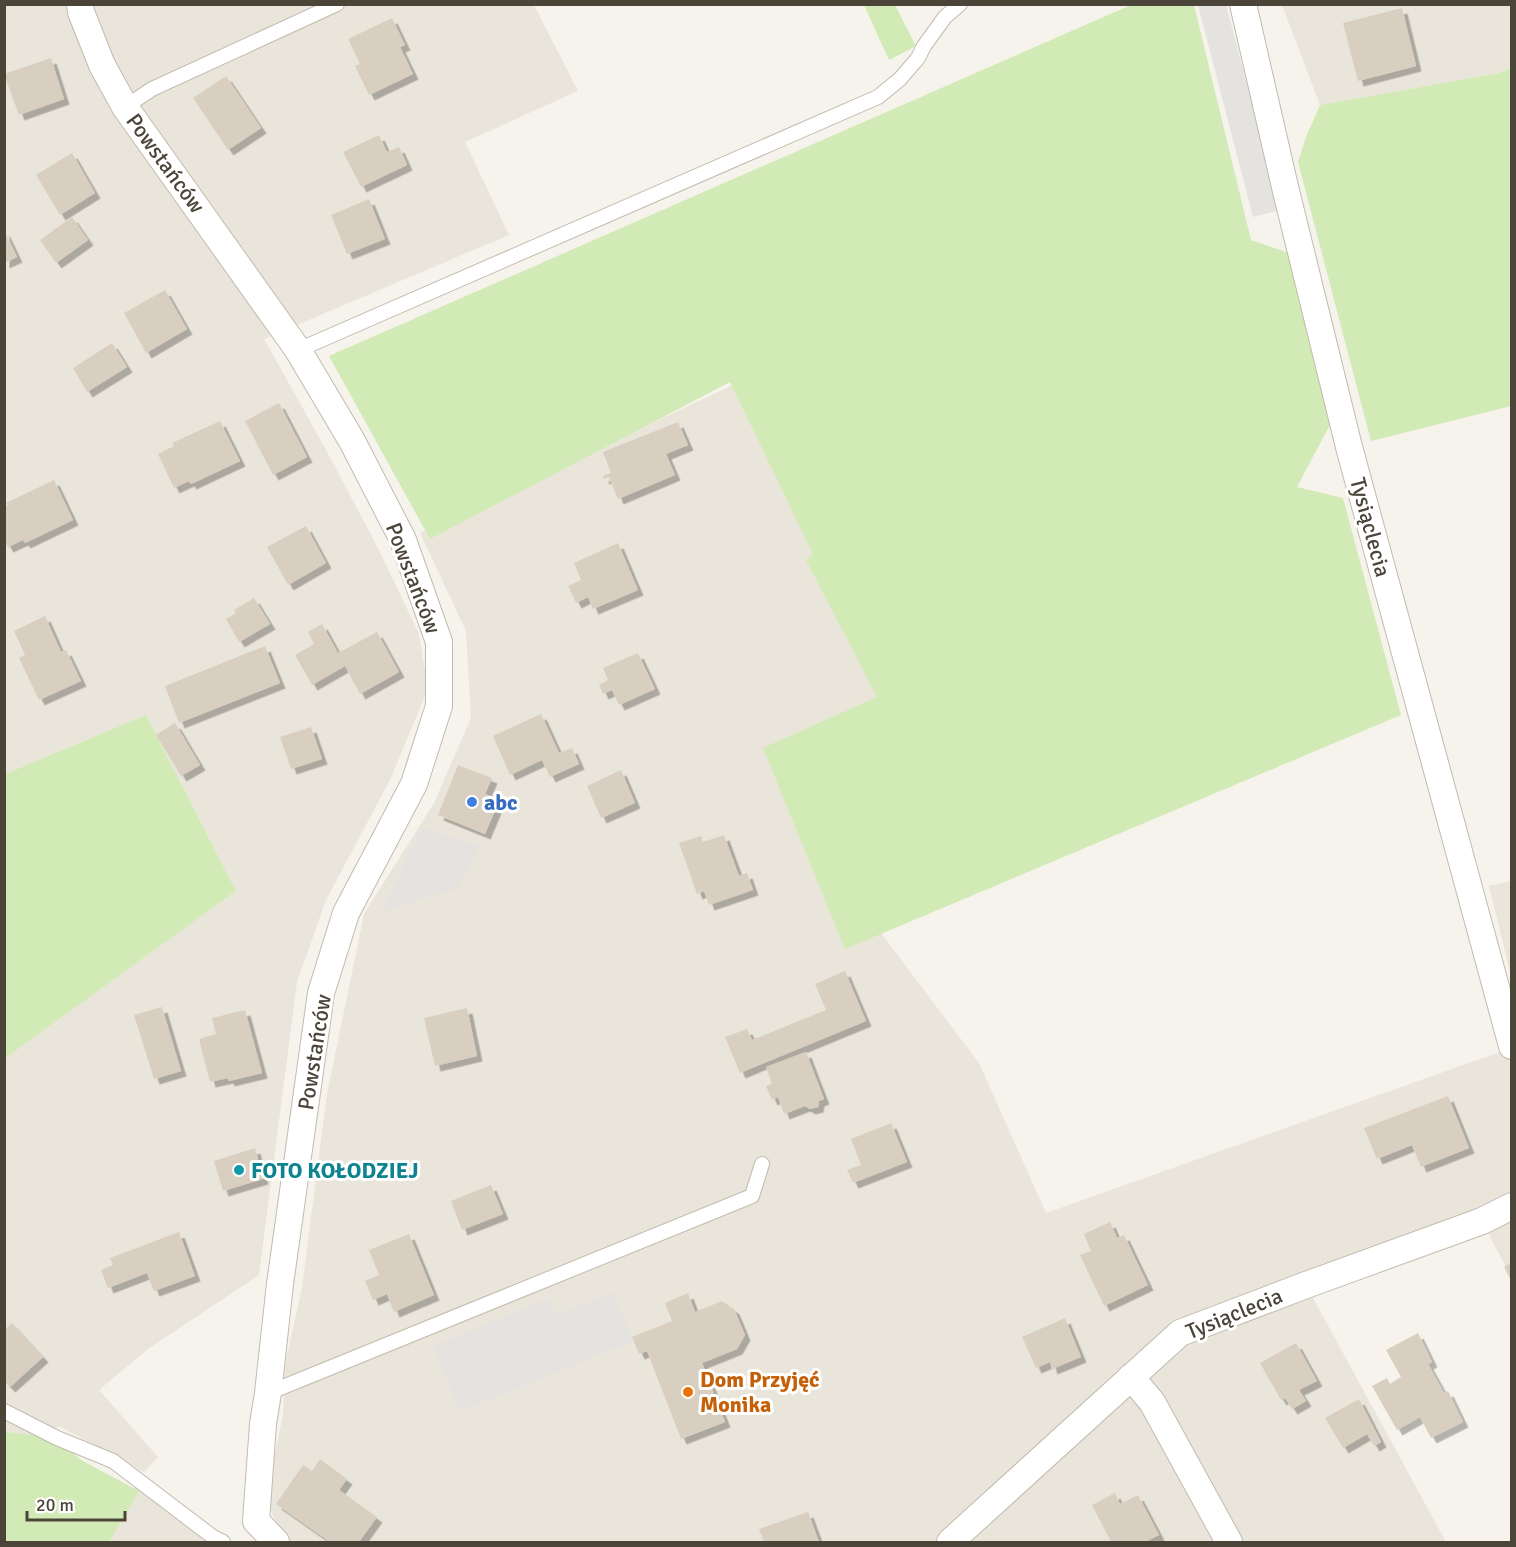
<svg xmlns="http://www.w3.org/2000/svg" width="1516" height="1547" font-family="Signika,sans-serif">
  <defs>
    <filter id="shadow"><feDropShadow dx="5.5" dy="5.5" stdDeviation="0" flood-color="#0004"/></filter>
  </defs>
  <rect width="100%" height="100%" fill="#f6f3ec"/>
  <g fill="#eae5da">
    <polygon points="5,5 534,5 578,91 465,142 509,235 264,339 324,446 378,548 419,634 428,689 390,780 326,900 297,982 259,1275 148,1349 99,1390 158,1457 144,1472 59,1426 35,1444 5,1432 4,1058 236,891 146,715 5,774"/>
    <polygon points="1282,5 1511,5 1511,68 1499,73 1320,105"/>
    <polygon points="739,382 892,701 881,933 979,1063 1046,1213 1511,1048 1511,1277 1482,1221 1306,1285 1446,1542 287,1542 265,1500 283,1415 285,1365 302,1287 327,1094 364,914 434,803 471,718 466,631 420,533"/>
    <polygon points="1511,881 1512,881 1511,976 1489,886"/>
    <polygon points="137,1485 214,1542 102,1542 121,1505"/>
  </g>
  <g fill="#d2eab5">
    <polygon points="864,5 895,5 916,46 889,60"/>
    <polygon points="1131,5 1194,5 1251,240 1289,253 1331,423 1297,487 1343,498 1401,715 845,949 763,748 877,697 806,560 813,554 730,382 430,539 329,356"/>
    <polygon points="1511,68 1511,406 1371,441 1298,162 1306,137 1320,105 1499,73"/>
    <polygon points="146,715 236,891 5,1058 5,774"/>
    <polygon points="5,1432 57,1438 81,1460 139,1491 109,1542 5,1542"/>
  </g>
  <g fill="#e5e3e0">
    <polygon points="1198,5 1226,5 1280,210 1253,217"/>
    <polygon points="422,827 479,846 459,888 381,912"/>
    <polygon points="613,1292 633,1341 460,1412 433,1346 549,1298 557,1315"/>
  </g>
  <g fill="#d8cfc1" filter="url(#shadow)">
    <polygon points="1402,8 1416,66 1358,81 1343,23"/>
    <polygon points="392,18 405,45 400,47 413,74 369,95 355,66 360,64 348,39"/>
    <polygon points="51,58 64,99 19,115 4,74"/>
    <polygon points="226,76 261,128 228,150 193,98"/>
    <polygon points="379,135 387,152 399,147 407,165 361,187 343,152"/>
    <polygon points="72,153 95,193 60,215 36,175"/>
    <polygon points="369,199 385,239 347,254 331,215"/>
    <polygon points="72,217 88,240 56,263 40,240"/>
    <polygon points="4,230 17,257 4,263"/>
    <polygon points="165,290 187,329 146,353 124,313"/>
    <polygon points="112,343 127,367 87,392 73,368"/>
    <polygon points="279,403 307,457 273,475 245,421"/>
    <polygon points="220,421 240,461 191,484 189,481 174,488 158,454 174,446 172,443"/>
    <polygon points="678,422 688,445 666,454 675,475 618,499 609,477 604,479 603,476 611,473 603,452"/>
    <polygon points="54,480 73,520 25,543 23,540 8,547 4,540 4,507 8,505 6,503"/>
    <polygon points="306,526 326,563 288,585 267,547"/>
    <polygon points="618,543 638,590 593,609 588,597 576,603 568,586 581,580 574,563"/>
    <polygon points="254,598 270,624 239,642 226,619 236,613 234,610"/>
    <polygon points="45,616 61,652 66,650 81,681 39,700 19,658 25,655 14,631"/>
    <polygon points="322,624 338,653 377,632 399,672 360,694 345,666 312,685 295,655 314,644 308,632"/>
    <polygon points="265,646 280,683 179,723 165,686"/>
    <polygon points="638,653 655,689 619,705 612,690 603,694 599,685 608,680 603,668"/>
    <polygon points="541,714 559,753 572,748 579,764 550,777 542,760 510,775 493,736"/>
    <polygon points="175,723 200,765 181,776 156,735"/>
    <polygon points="311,727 322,759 291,769 280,737"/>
    <polygon points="458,765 492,778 485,794 493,797 489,805 496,808 485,834 438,815"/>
    <polygon points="621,770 635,803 601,818 587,786"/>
    <polygon points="724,835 739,876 747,873 753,890 709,905 704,891 697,894 679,843 701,836 703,842"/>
    <polygon points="845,971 866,1021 740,1073 725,1037 747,1029 752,1040 826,1010 815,984"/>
    <polygon points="162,1007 181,1071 154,1079 134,1015"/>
    <polygon points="467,1008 477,1056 435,1066 424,1018"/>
    <polygon points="245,1010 262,1073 229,1081 228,1078 210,1082 199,1039 216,1034 212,1018"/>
    <polygon points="806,1052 824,1099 819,1101 818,1107 810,1109 805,1106 784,1114 778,1097 772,1100 766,1086 772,1084 766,1067"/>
    <polygon points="1448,1096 1469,1148 1421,1167 1412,1145 1377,1159 1364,1128"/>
    <polygon points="891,1123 907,1162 853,1183 847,1170 861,1165 851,1139"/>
    <polygon points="255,1148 263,1179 223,1191 214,1161"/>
    <polygon points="491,1185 503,1214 462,1230 451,1201"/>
    <polygon points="1110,1222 1117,1238 1124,1235 1148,1285 1104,1306 1080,1255 1091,1251 1084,1234"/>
    <polygon points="179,1232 195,1276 154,1291 147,1273 108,1288 101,1270 113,1265 110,1258"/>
    <polygon points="409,1234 434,1295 394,1312 387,1294 373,1300 365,1281 379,1275 369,1250"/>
    <polygon points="1512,1262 1512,1282 1504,1267"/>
    <polygon points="688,1293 695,1312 722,1301 734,1309 745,1335 737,1349 702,1363 725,1422 681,1439 647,1351 639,1354 632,1337 672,1321 665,1303"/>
    <polygon points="1065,1318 1081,1357 1052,1369 1050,1362 1036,1368 1022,1337"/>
    <polygon points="12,1323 43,1357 10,1387 4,1381 4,1330"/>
    <polygon points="1418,1333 1432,1362 1428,1364 1444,1393 1448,1391 1463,1422 1431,1438 1420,1417 1397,1430 1372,1386 1387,1378 1390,1384 1401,1377 1386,1350"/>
    <polygon points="1296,1343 1317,1381 1299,1390 1306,1401 1292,1409 1285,1398 1281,1400 1260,1363"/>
    <polygon points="1359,1399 1381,1442 1374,1446 1367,1434 1343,1448 1325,1418"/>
    <polygon points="320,1459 347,1479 339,1490 377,1517 359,1542 330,1542 276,1504 303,1465 312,1471"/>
    <polygon points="1115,1493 1120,1504 1138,1495 1159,1535 1145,1542 1111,1542 1092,1505"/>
    <polygon points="808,1512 819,1542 764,1542 759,1529"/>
  </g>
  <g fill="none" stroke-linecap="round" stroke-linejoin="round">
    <defs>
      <g id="lane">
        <polyline points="125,107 152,89 337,4"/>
        <polyline points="298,350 878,97 900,79 918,58 924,46 945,17 960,4"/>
        <polyline points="268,1393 752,1196 762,1164"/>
        <polyline points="4,1411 57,1438 113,1461 213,1537 223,1542"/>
      </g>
      <g id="street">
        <polyline points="80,4 81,12 102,65 125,107 298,350 352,441 403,540 439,642 439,706 414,784 346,913 321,993 280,1284 268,1393 263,1424 256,1521 276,1542"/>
        <polyline points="1243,4 1285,187 1349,447 1512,1046"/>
        <polyline points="1131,1377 1152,1402 1229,1542"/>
        <polyline points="950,1542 1180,1333 1306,1285 1482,1221 1512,1206"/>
      </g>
    </defs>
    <use href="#lane" stroke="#c2bbae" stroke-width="16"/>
    <use href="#street" stroke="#c2bbae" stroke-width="28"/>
    <use href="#lane" stroke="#fff" stroke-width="14"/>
    <use href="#street" stroke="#fff" stroke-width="26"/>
  </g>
  <circle fill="#3f7fe0" stroke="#fff" stroke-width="2" cx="472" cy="802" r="6"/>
  <circle fill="#0f9aa8" stroke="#fff" stroke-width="2" cx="239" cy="1170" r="6"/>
  <circle fill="#e8710a" stroke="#fff" stroke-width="2" cx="688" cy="1392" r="6"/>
  <g text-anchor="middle" stroke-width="6" stroke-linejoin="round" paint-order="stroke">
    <g font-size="22" fill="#4b4439" stroke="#fff">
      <text transform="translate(166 163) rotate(54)" y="8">Powstańców</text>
      <text transform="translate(1371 527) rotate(75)" y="8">Tysiąclecia</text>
      <text transform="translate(414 578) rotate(69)" y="8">Powstańców</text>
      <text transform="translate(314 1052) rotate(-81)" y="8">Powstańców</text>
      <text transform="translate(1234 1313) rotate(-22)" y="8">Tysiąclecia</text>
    </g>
    <g font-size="22" font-weight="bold" fill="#366cbe" stroke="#fff" text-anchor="start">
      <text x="484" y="810">abc</text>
    </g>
    <g font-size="22" font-weight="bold" fill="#0d838f" stroke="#fff" text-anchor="start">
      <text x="251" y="1178">FOTO KOŁODZIEJ</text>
    </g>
    <g font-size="22" font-weight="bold" fill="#c56008" stroke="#fff" text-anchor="start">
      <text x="700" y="1387">Dom Przyjęć<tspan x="700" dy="25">Monika</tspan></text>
    </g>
  </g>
  <rect width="1516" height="1547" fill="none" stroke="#4b4439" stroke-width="12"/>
  <path d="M27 1511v9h98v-9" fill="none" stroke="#4b4439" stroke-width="3"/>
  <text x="36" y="1511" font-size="18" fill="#4b4439" stroke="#ffffff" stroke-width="4.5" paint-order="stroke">20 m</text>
</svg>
